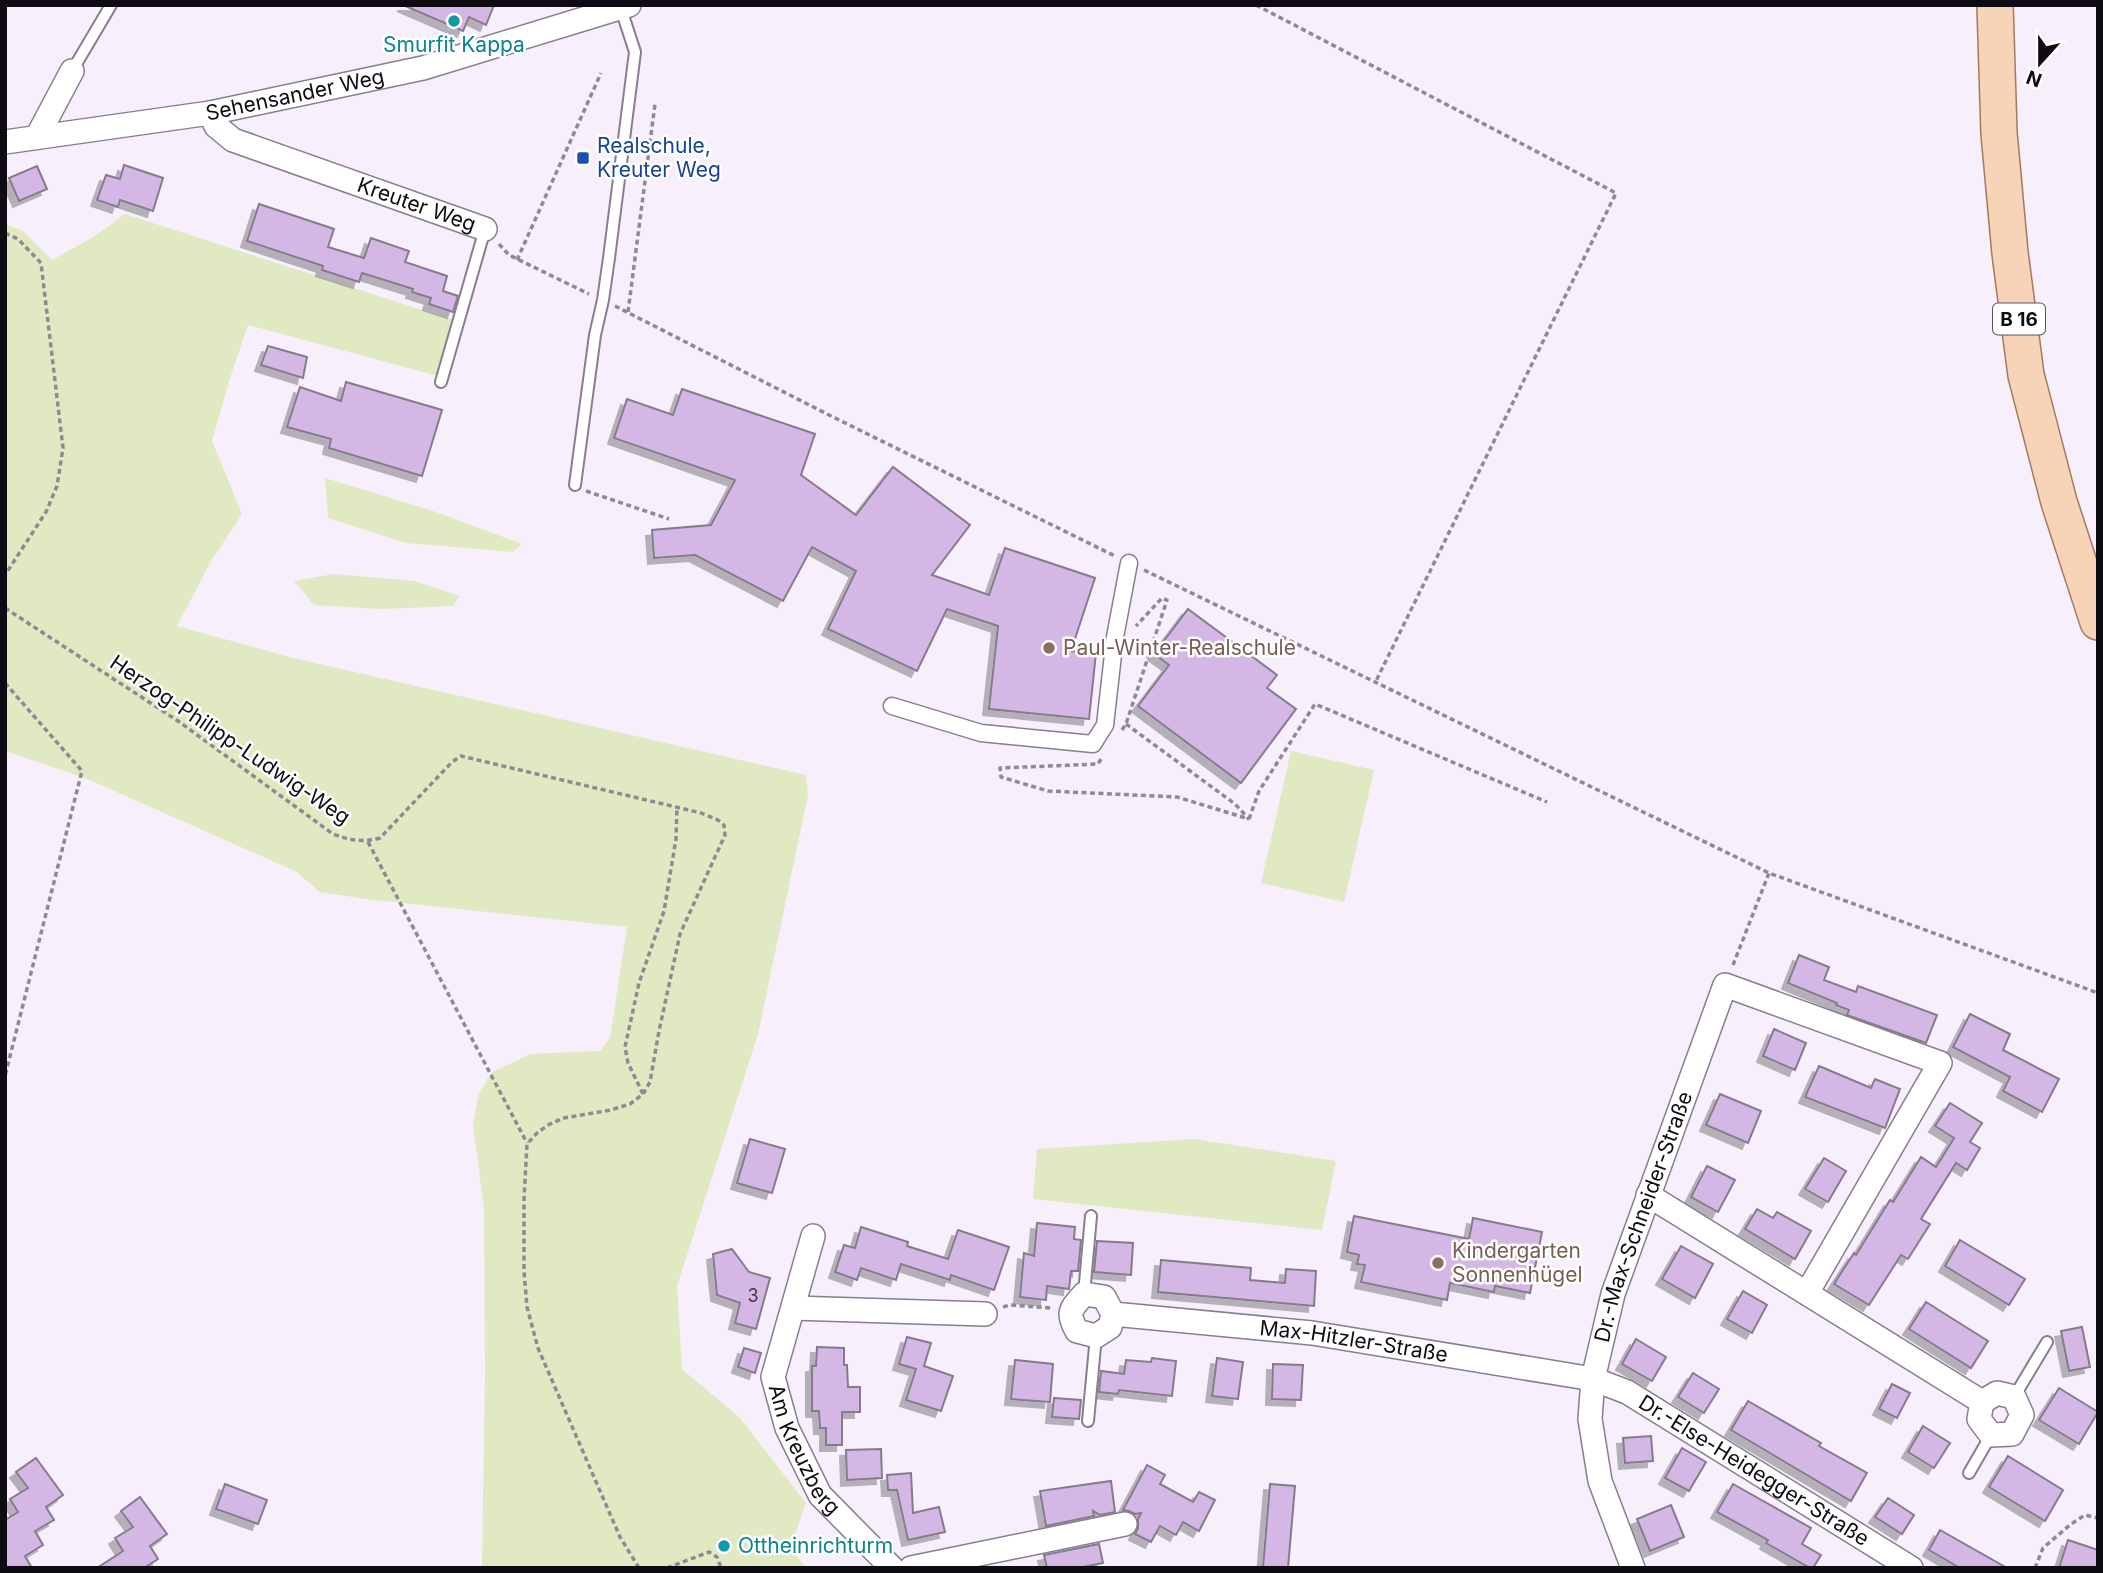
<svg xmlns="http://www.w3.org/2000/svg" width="2103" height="1573" font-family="Inter,sans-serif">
  <defs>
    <filter id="shadow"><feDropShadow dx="-6" dy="6" stdDeviation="0" flood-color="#0004"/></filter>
  </defs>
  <rect width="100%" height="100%" fill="#f7effc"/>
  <g fill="#e0e9c1">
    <polygon points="125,214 456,321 438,376 248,325 230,378 212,441 242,514 211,561 177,626 289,657 806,775 808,795 758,1034 677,1286 682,1369 740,1418 806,1503 790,1549 807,1568 482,1568 485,1374 484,1210 473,1123 479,1094 491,1073 530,1054 600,1051 610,1038 627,927 366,899 320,892 295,871 85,778 5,751 5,224 23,231 52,260 95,236"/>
    <polygon points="325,478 433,511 522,544 512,552 406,543 328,518"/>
    <polygon points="334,574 414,581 460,596 453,606 381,609 314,605 294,581"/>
    <polygon points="1291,751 1374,770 1344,902 1261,883"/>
    <polygon points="1194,1139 1336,1161 1322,1230 1033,1199 1037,1149"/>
  </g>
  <g fill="#d4b7e5" stroke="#867a8d" stroke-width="2" filter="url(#shadow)">
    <polygon points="403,5 494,5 486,25 469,17 463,31"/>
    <polygon points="124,165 163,178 153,211 120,200 118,207 97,200 106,175 120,179"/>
    <polygon points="37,166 47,189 19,201 9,178"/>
    <polygon points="259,204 334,229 328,247 364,258 371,238 409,251 405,262 447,276 443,291 458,296 453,312 429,304 431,298 412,292 413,289 362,273 359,282 322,270 323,266 247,241"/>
    <polygon points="268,346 307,357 303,378 261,365"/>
    <polygon points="346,382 442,410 422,476 329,448 331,439 287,427 300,387 341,401"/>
    <polygon points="682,389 815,434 801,475 856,515 893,467 970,525 932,575 989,595 1005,548 1095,578 1071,651 1096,653 1089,719 989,709 998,626 947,609 917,671 828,629 856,571 812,547 783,601 695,555 654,558 652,530 711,525 735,480 614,438 627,399 673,415"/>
    <polygon points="1188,609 1277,675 1267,688 1296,709 1241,783 1138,706 1169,665 1154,654"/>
    <polygon points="1799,955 1829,967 1824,980 1856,992 1858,986 1937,1015 1926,1043 1847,1015 1849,1010 1836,1005 1837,1003 1788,983"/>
    <polygon points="1970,1014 2010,1034 2003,1050 2059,1079 2042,1112 2003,1091 2010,1077 1953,1047"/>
    <polygon points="1774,1029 1806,1043 1795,1070 1763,1056"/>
    <polygon points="1819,1066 1871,1088 1875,1079 1900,1089 1885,1128 1805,1097"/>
    <polygon points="1720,1094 1761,1111 1748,1143 1706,1125"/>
    <polygon points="1950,1103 1982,1123 1970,1142 1980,1148 1967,1170 1956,1163 1921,1219 1930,1224 1908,1259 1901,1255 1869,1305 1834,1284 1854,1253 1856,1255 1890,1200 1893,1202 1921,1157 1936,1167 1954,1138 1935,1126"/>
    <polygon points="750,1139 785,1149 772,1193 737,1183"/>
    <polygon points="1824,1158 1846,1171 1828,1202 1805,1189"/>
    <polygon points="1707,1166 1735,1180 1718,1212 1691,1197"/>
    <polygon points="1757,1209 1773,1218 1777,1212 1811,1231 1795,1259 1745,1229"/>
    <polygon points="1354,1216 1469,1239 1473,1218 1542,1232 1530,1293 1495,1286 1494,1292 1450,1283 1447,1300 1361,1282 1365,1265 1357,1264 1359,1255 1347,1252"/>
    <polygon points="1037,1223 1075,1227 1074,1239 1081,1240 1078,1271 1071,1271 1069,1289 1047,1286 1046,1300 1020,1297 1024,1253 1034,1256"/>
    <polygon points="861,1227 908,1242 907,1246 948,1259 958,1230 1009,1247 994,1290 951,1275 950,1280 901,1264 896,1280 861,1268 857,1280 835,1272 844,1245 855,1248"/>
    <polygon points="1960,1240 2025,1279 2009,1305 1945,1266"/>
    <polygon points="1097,1241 1133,1243 1131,1275 1094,1272"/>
    <polygon points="1681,1246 1713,1264 1695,1298 1662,1279"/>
    <polygon points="732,1249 749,1272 770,1278 756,1329 735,1323 740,1303 717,1295 713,1254"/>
    <polygon points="1161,1260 1251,1268 1250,1280 1285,1283 1286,1269 1316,1271 1314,1306 1158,1292"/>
    <polygon points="1743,1291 1767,1305 1752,1333 1727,1319"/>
    <polygon points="1926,1302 1988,1341 1971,1368 1909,1329"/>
    <polygon points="2082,1327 2090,1367 2069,1371 2061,1331"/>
    <polygon points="907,1337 931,1343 924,1366 953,1376 941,1411 906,1400 916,1369 899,1364"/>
    <polygon points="1636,1339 1666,1357 1652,1381 1622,1364"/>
    <polygon points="817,1347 844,1348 844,1365 847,1365 848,1387 860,1387 860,1412 842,1412 842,1445 826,1445 826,1428 820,1428 819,1411 812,1411 812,1366 816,1366"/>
    <polygon points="744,1348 761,1353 755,1373 738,1367"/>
    <polygon points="1152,1358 1176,1361 1172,1396 1119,1390 1118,1394 1099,1392 1101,1371 1124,1374 1126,1360 1151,1362"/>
    <polygon points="1217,1358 1243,1362 1238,1399 1212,1396"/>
    <polygon points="1015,1360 1053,1364 1050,1402 1011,1399"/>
    <polygon points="1273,1364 1303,1365 1301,1400 1272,1399"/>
    <polygon points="1693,1373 1719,1389 1704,1413 1678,1397"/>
    <polygon points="1892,1384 1910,1393 1897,1418 1879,1409"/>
    <polygon points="2059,1388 2098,1412 2079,1444 2039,1420"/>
    <polygon points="1054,1398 1081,1400 1079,1419 1052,1417"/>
    <polygon points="1748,1401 1821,1443 1819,1446 1867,1473 1851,1501 1731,1430"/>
    <polygon points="1923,1426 1950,1443 1934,1468 1908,1452"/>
    <polygon points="1651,1436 1653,1461 1625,1463 1623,1438"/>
    <polygon points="1682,1448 1706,1462 1689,1491 1665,1478"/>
    <polygon points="881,1449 882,1478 847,1480 846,1450"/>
    <polygon points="2008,1456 2063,1490 2045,1521 1989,1487"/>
    <polygon points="36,1458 63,1495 46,1507 54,1520 35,1531 43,1545 25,1556 32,1568 5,1568 5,1520 18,1512 10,1499 28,1488 16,1472"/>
    <polygon points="1147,1465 1165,1475 1160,1484 1193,1502 1199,1492 1215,1500 1199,1531 1183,1522 1176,1535 1160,1526 1151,1542 1135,1534 1138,1528 1138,1519 1141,1513 1135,1514 1129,1511 1123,1510"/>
    <polygon points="911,1473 913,1513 939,1507 945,1532 908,1540 897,1490 888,1490 887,1475"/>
    <polygon points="1111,1481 1115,1512 1100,1515 1093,1511 1094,1516 1046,1526 1040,1491"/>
    <polygon points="225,1484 267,1500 258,1524 216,1509"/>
    <polygon points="1270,1484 1295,1486 1288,1568 1263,1568"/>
    <polygon points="1733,1484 1811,1528 1802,1544 1821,1555 1813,1568 1810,1568 1766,1543 1768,1540 1717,1512"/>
    <polygon points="140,1497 167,1534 150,1546 158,1559 144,1568 97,1568 123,1551 115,1538 133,1527 121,1511"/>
    <polygon points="1888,1498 1914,1515 1902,1534 1875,1517"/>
    <polygon points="1671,1505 1684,1537 1650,1551 1637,1519"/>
    <polygon points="1940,1530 2007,1568 1960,1568 1929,1550"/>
    <polygon points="2068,1540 2098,1550 2098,1568 2059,1568"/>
    <polygon points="1099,1544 1103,1563 1078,1568 1047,1568 1044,1555"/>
  </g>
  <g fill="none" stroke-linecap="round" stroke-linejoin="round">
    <defs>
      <g id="service">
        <polyline points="72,71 111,5"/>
        <polyline points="441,382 485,229"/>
        <polyline points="575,485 595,335 603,300 609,258 635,52 621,9"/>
        <polyline points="1084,1294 1091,1216"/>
        <polyline points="2014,1397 2047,1342"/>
        <polyline points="1088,1421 1096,1336"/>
        <polyline points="1969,1473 1991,1435"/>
      </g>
      <polyline id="pedestrian" points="892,706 981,733 1093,744 1105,725 1115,637 1129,563"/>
      <g id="minor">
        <path id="s1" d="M210,113L216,126L233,140L485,229"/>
        <polyline points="37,137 72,71"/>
        <path id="s2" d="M5,142L210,113L423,68L629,5"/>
        <polyline points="1648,1195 1982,1402 1979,1419 1991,1435 2012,1434 2022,1415 2014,1397 1997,1393 1982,1402"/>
        <path id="s3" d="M813,1236L773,1377L787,1428L820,1495L892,1568"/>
        <polyline points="793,1308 985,1314"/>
        <path id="s4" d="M1113,1314L1110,1327L1096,1336L1077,1331C1066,1312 1071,1309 1084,1294L1104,1297L1113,1314L1312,1333L1593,1379L1627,1392L1911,1568"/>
        <polyline points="911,1568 1125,1524"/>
        <path id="s5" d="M1633,1568L1600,1481L1590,1419L1593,1379L1613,1294L1725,985L1940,1063L1807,1293"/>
      </g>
      <polyline id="primary" points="1995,5 1999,133 2010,253 2026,375 2059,502 2098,622"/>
    </defs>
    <use href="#service" stroke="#897d90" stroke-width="14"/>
    <use href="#pedestrian" stroke="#897d90" stroke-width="19"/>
    <use href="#minor" stroke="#897d90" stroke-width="26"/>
    <use href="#primary" stroke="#a37a5e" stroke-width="38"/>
    <g stroke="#8f8993" stroke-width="3.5" stroke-dasharray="5 3.5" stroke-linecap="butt">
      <polyline points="1256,5 1616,193 1375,683"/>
      <polyline points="5,233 18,239 41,263 63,448 57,486 46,512 5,575"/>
      <polyline points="499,244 509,255 589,294"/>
      <polyline points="517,260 601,73"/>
      <polyline points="615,306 829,415 1115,556"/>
      <polyline points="628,312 655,104"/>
      <polyline points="586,491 669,519"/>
      <polyline points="1144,570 1769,873 2098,993"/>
      <path d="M5,608L178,721L333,834C350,840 362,843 380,838L452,762L461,756L701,813L718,820L724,825L725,835L680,934L659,1031L650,1082L643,1094L630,1104L611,1110L564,1118L550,1124L538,1132L527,1144L524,1199V1271L527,1307L538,1348L620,1537L639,1568"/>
      <polyline points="5,683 82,771 5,1076"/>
      <polyline points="1126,724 1235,804 1249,819"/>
      <polyline points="1122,730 1126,724 1167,600 1162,598 1136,626"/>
      <polyline points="1101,759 1098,764 1000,768 1001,777 1048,791 1177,797 1249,819"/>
      <polyline points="1249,819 1259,791 1315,704 1547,802"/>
      <polyline points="368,842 527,1143"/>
      <polyline points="1733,965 1769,873"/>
      <polyline points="643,1094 628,1063 625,1047 639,983 664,911 676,839 677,807"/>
      <polyline points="1003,1307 1010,1305 1051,1308"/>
      <polyline points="667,1568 709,1552 717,1557 721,1568"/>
      <polyline points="2035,1568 2043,1548 2071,1524 2085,1515 2098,1518"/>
    </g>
    <use href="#service" stroke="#fff" stroke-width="10"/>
    <use href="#pedestrian" stroke="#fff" stroke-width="16"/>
    <use href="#minor" stroke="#fff" stroke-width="23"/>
    <use href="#primary" stroke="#f7d3b7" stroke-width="35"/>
  </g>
  <g fill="#0f9aa8" stroke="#fff" stroke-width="2.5">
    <circle cx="454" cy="21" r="7"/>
    <circle cx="724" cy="1546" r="7"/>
  </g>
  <rect fill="#1a4fb4" stroke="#fff" stroke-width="2.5" x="576" y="151" width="14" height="14" rx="3.5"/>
  <g fill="#8d6e63" stroke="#fff" stroke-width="2.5">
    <circle cx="1049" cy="648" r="7"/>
    <circle cx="1438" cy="1263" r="7"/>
  </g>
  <g text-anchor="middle" stroke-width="5" stroke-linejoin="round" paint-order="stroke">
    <g font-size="18" fill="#403647">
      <text x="753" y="1302">3</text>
    </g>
    <rect fill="#fff" stroke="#575459" stroke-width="2" x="1993" y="303.5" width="52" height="31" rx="5"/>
    <g font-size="19" font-weight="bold" fill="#0f0b12">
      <text x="2019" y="326">B 16</text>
    </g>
    <g font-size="21" fill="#0d838f" stroke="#fff">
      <text x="454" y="52">Smurfit Kappa</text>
      <text x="738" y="1553" text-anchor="start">Ottheinrichturm</text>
    </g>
    <g font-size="21" fill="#0f0b12" stroke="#fff">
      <text dy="7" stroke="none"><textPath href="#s2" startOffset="294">Sehensander Weg</textPath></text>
      <text dy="7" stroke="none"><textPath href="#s1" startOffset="231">Kreuter Weg</textPath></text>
      <text transform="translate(230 740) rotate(34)" y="7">Herzog-Philipp-Ludwig-Weg</text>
      <text dy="7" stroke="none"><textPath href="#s5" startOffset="366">Dr.-Max-Schneider-Straße</textPath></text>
      <text dy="7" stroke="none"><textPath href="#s4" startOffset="374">Max-Hitzler-Straße</textPath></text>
      <text dy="7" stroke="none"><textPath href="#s3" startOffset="226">Am Kreuzberg</textPath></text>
      <text dy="7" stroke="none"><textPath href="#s4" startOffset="802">Dr.-Else-Heidegger-Straße</textPath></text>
    </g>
    <g font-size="21" fill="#164399" stroke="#fff" text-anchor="start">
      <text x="597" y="153">Realschule,<tspan x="597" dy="24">Kreuter Weg</tspan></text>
    </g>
    <g font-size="21" fill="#785e54" stroke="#fff" text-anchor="start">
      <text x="1063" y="655">Paul-Winter-Realschule</text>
      <text x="1452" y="1258">Kindergarten<tspan x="1452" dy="24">Sonnenhügel</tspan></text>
    </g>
  </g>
  <rect width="2103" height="1573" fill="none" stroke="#0f0b12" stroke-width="14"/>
  <g transform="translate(2040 63) rotate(201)" stroke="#ffffff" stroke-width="5" paint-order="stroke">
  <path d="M0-5L12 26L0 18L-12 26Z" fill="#0f0b12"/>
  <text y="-10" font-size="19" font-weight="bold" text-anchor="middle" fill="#0f0b12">N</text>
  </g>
</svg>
